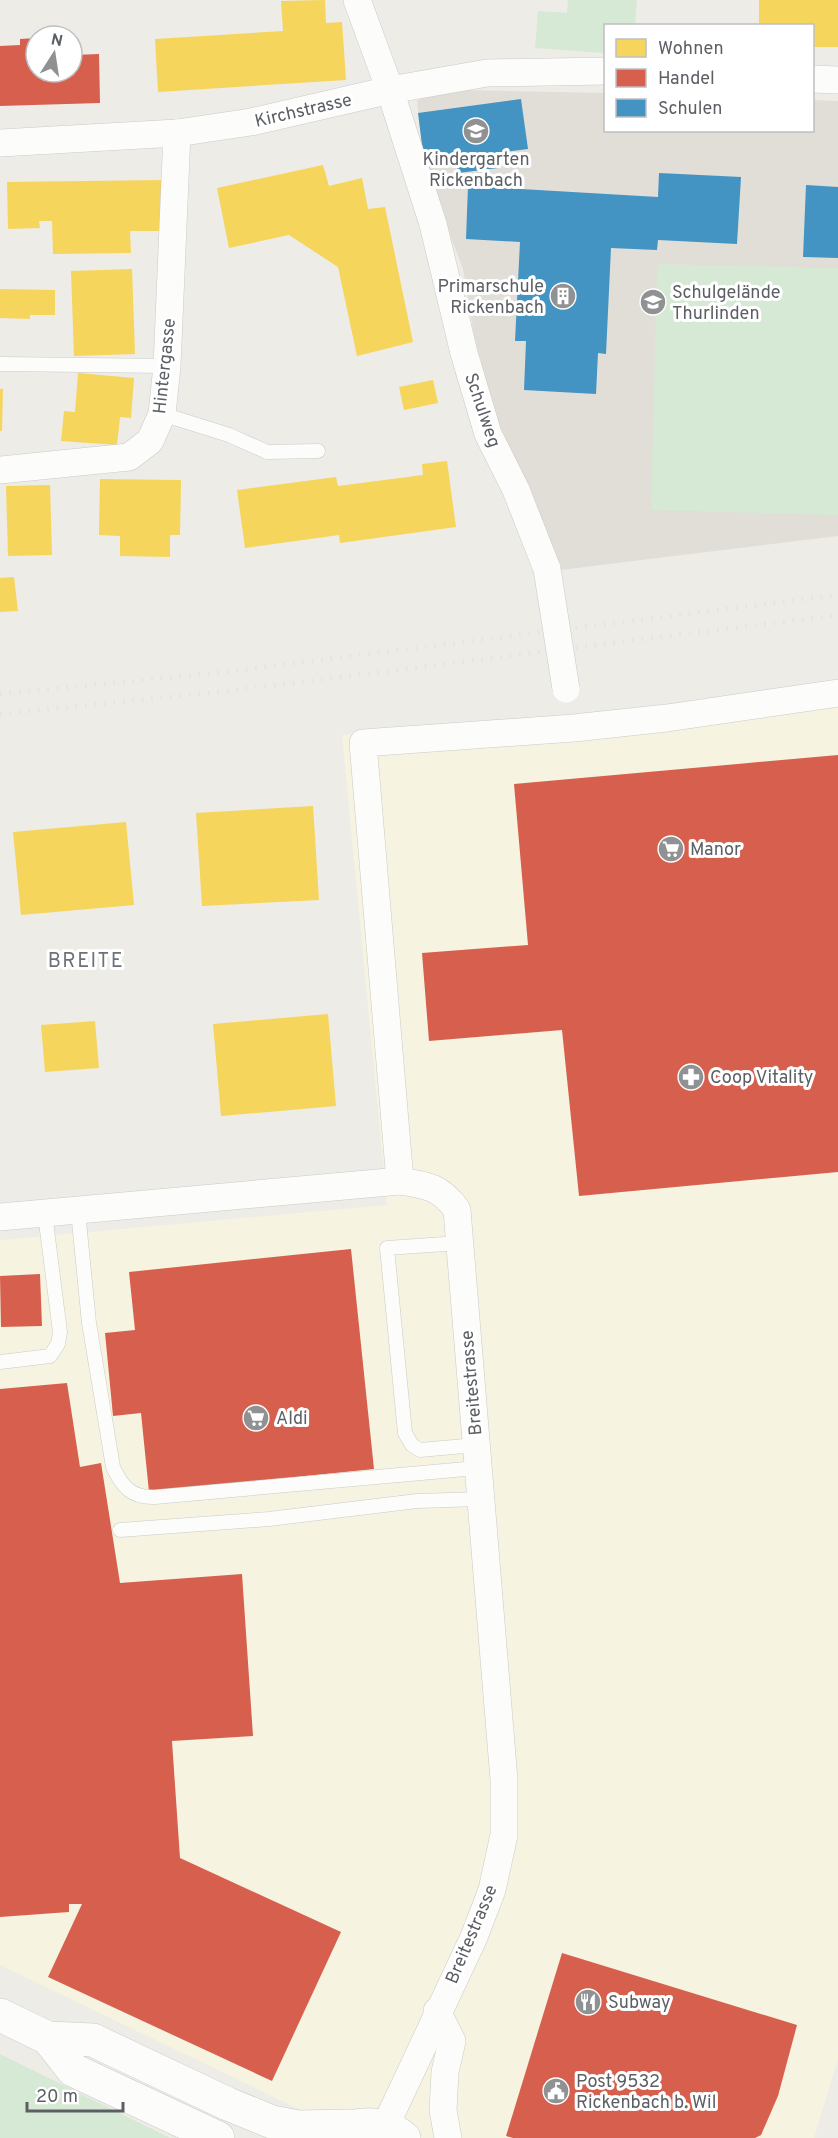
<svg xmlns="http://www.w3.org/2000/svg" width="838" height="2138" font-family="Overpass,sans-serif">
  <rect width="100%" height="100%" fill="#edece7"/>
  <polygon fill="#f6f3e0" points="838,683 838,2058 814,2138 359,2138 0,1965 0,1240 387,1205 342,735 606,715"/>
  <polygon fill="#e0ded7" points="463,90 605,93 606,130 812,130 813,100 838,101 838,536 560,570 492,406 474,335 463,269 425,169 417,101 434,93"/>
  <g fill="#d5e9d4">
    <polygon points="568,0 637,0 635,25 606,26 605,53 535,48 538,11 567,13"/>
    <polygon points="657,264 838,268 838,515 651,510"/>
    <polygon points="0,2054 170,2138 0,2138"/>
  </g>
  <g fill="#f6d55c">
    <polygon points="325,0 326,23 342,22 346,80 158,92 155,39 283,31 281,1"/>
    <polygon points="759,0 838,0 838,47 812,47 812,26 759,26"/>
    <polygon points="323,165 329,186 362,178 368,209 385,207 413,342 357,356 338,267 289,235 229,248 217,188"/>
    <polygon points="163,180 164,231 130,231 131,253 53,254 52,221 39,221 40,228 8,229 7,182"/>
    <polygon points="132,269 135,354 74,356 71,271"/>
    <polygon points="0,289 55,290 55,315 30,315 30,319 0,318"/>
    <polygon points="78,373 134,378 131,418 120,417 117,445 61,441 64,411 75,412"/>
    <polygon points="433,380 438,403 404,410 399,387"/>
    <polygon points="0,389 3,389 2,431 0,431"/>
    <polygon points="447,461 456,527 340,543 339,535 245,548 237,490 336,477 338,486 423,475 422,464"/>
    <polygon points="100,479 181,480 180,535 170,535 170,557 120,556 120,536 99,535"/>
    <polygon points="50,485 52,555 8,556 6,486"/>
    <polygon points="14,577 18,611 0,612 0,578"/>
    <polygon points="313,806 319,900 202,906 196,813"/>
    <polygon points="126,822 134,905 21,915 13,832"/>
    <polygon points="328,1014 336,1106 221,1116 213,1024"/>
    <polygon points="95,1021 99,1068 45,1072 41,1025"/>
  </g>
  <g fill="#d6604d">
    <polygon points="36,38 36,72 72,72 72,55 99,54 100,103 0,106 0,46 20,45 20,39"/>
    <polygon points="838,755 838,1172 579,1196 562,1030 429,1041 422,953 528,945 514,784"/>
    <polygon points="351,1249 374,1469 149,1492 141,1413 113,1416 105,1333 135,1330 129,1272"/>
    <polygon points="40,1274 42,1326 1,1327 0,1276"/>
    <polygon points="67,1383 80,1467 101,1463 120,1583 242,1574 253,1736 172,1741 180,1858 341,1932 272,2081 48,1977 82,1904 69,1904 69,1912 0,1917 0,1389"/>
    <polygon points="562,1953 797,2025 778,2096 761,2135 755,2138 513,2138 506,2136"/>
  </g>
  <g fill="#4393c3">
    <polygon points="521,99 528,149 495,153 498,168 458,173 457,164 425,169 418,113"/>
    <polygon points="659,173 741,177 737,244 658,240 657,250 611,248 606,354 598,353 596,394 524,390 526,341 515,341 520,242 466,239 468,186 658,197"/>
    <polygon points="806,185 838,187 838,258 803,257"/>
  </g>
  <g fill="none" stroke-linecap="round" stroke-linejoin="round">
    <defs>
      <g id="service">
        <polyline points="0,364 167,366"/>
        <polyline points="162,414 229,435 267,452 318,451"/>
        <path d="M78,1211L89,1323L113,1467C122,1487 132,1498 155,1497L477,1468"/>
        <polyline points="459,1243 387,1248 405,1433 412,1445 420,1450 476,1445"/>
        <polyline points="0,1362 50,1356 58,1344 60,1332 45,1214"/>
        <polyline points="120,1530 269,1519 417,1501 480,1499"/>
      </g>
      <g id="minor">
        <polyline points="357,0 390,90 433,224 464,353 488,434 516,490 547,569"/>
        <polyline points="812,79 838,80"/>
        <polyline points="0,143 177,133 251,122 390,90 487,73 606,71"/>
        <polyline points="0,470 129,457 150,441 162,414 167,366 177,133"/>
        <polyline points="400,1181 363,743 574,728 667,718 838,693"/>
        <path d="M0,1217L400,1181C427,1185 441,1187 457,1210L504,1780V1835L492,1890L474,1937L385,2127"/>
        <polyline points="437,2011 452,2041 445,2072 443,2110 448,2138"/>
      </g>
      <g id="secondary">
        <polyline points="0,2015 48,2038 93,2040 228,2104 272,2122 298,2127 350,2126"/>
        <polyline points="48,2038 73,2070 218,2138"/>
        <path d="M330,2134C355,2123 381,2119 404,2138"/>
      </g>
    </defs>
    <use href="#service" stroke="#cacac9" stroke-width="15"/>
    <use href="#minor" stroke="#cacac9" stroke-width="28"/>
    <use href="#secondary" stroke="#c9c9c7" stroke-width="34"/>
    <use href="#service" stroke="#fcfcfb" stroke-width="14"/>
    <use href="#minor" stroke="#fcfcfb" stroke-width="27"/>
    <use href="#secondary" stroke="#fcfcfb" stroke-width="33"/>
    <g stroke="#e3e4e3" stroke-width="4.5" stroke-dasharray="1.5 8" stroke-linecap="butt">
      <polyline points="0,694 225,672 838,595"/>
      <polyline points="0,714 228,691 838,615"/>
    </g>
    <defs>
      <polyline id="minor-bridge" points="547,569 566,689"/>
    </defs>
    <use href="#minor-bridge" stroke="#cacac9" stroke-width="28" stroke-linecap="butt"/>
    <use href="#minor-bridge" stroke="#fcfcfb" stroke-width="27"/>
  </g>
  <defs>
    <symbol id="school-disc" viewBox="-11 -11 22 22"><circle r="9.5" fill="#8f9192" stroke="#fff"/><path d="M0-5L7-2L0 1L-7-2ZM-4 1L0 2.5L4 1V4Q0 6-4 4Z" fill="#fff"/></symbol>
    <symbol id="building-disc" viewBox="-11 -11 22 22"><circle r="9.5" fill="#8f9192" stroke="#fff"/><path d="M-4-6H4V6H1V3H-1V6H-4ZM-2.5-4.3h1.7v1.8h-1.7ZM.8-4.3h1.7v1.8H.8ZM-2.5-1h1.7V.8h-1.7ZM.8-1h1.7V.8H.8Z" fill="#fff"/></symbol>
    <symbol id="supermarket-disc" viewBox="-11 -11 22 22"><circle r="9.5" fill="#8f9192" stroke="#fff"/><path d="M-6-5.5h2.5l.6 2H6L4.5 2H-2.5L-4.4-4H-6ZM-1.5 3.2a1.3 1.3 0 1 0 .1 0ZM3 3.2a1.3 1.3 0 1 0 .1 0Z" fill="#fff"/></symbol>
    <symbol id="pharmacy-disc" viewBox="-11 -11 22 22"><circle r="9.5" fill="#8f9192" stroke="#fff"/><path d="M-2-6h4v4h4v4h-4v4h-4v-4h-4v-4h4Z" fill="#fff"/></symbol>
    <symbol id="restaurant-disc" viewBox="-11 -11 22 22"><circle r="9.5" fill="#8f9192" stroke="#fff"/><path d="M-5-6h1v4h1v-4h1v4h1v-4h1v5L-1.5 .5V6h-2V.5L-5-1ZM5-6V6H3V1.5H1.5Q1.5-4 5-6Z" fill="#fff"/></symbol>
    <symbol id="civic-disc" viewBox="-11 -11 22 22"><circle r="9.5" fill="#8f9192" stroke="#fff"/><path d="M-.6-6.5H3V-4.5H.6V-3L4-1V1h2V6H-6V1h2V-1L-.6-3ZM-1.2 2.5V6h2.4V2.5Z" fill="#fff"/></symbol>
  </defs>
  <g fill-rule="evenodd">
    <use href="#school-disc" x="461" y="116" width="30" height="30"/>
    <use href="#building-disc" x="548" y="281" width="30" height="30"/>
    <use href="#school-disc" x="638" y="287" width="30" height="30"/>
    <use href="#supermarket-disc" x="656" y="834" width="30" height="30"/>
    <use href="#pharmacy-disc" x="676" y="1062" width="30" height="30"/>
    <use href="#supermarket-disc" x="241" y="1403" width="30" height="30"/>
    <use href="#restaurant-disc" x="573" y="1987" width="30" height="30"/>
    <use href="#civic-disc" x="541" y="2076" width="30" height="30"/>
  </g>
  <g text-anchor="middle" stroke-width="6" stroke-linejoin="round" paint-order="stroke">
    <g font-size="18" fill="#5c6065" stroke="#fff">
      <text transform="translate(303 110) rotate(-13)" y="6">Kirchstrasse</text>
      <text transform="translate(164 366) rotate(-84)" y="6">Hintergasse</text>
      <text transform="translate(483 410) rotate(71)" y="6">Schulweg</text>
      <text transform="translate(471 1383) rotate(-95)" y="6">Breitestrasse</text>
      <text transform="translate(471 1934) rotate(-67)" y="6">Breitestrasse</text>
    </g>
    <g font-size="18" fill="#5c6065" stroke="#fff" text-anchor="start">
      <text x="476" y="165" text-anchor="middle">Kindergarten<tspan x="476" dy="21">Rickenbach</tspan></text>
      <text x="544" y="292" text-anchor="end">Primarschule<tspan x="544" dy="21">Rickenbach</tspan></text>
      <text x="672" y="298">Schulgelände<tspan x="672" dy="21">Thurlinden</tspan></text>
      <text x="690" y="855">Manor</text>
      <text x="710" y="1083">Coop Vitality</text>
      <text x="276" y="1424">Aldi</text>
      <text x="608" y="2008">Subway</text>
      <text x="576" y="2087">Post 9532<tspan x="576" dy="21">Rickenbach b. Wil</tspan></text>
    </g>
    <g font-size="20" letter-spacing="1.5" fill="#6d7277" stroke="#fff">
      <text x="86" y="967">BREITE</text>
    </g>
  </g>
  <rect x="604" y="24" width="210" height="108" fill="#ffffff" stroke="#bebfc1" stroke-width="1.5"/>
  <rect x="616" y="39" width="30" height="18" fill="#f6d55c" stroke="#bebfc1" stroke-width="1.5"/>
  <text x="658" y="54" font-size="18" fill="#5c6065">Wohnen</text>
  <rect x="616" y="69" width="30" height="18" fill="#d6604d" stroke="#bebfc1" stroke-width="1.5"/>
  <text x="658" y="84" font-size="18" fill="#5c6065">Handel</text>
  <rect x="616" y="99" width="30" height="18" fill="#4393c3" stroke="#bebfc1" stroke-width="1.5"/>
  <text x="658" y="114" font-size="18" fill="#5c6065">Schulen</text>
  <g transform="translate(54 54) rotate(12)"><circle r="28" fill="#ffffff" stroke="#bebfc1" stroke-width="1.5"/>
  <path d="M0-4.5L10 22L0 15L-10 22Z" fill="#8f9192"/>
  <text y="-9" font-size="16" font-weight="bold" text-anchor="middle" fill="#5c6065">N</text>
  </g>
  <path d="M27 2102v9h96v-9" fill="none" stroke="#5c6065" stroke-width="3"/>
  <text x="36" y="2102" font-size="18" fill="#5c6065" stroke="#ffffff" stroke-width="4.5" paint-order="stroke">20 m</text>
</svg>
